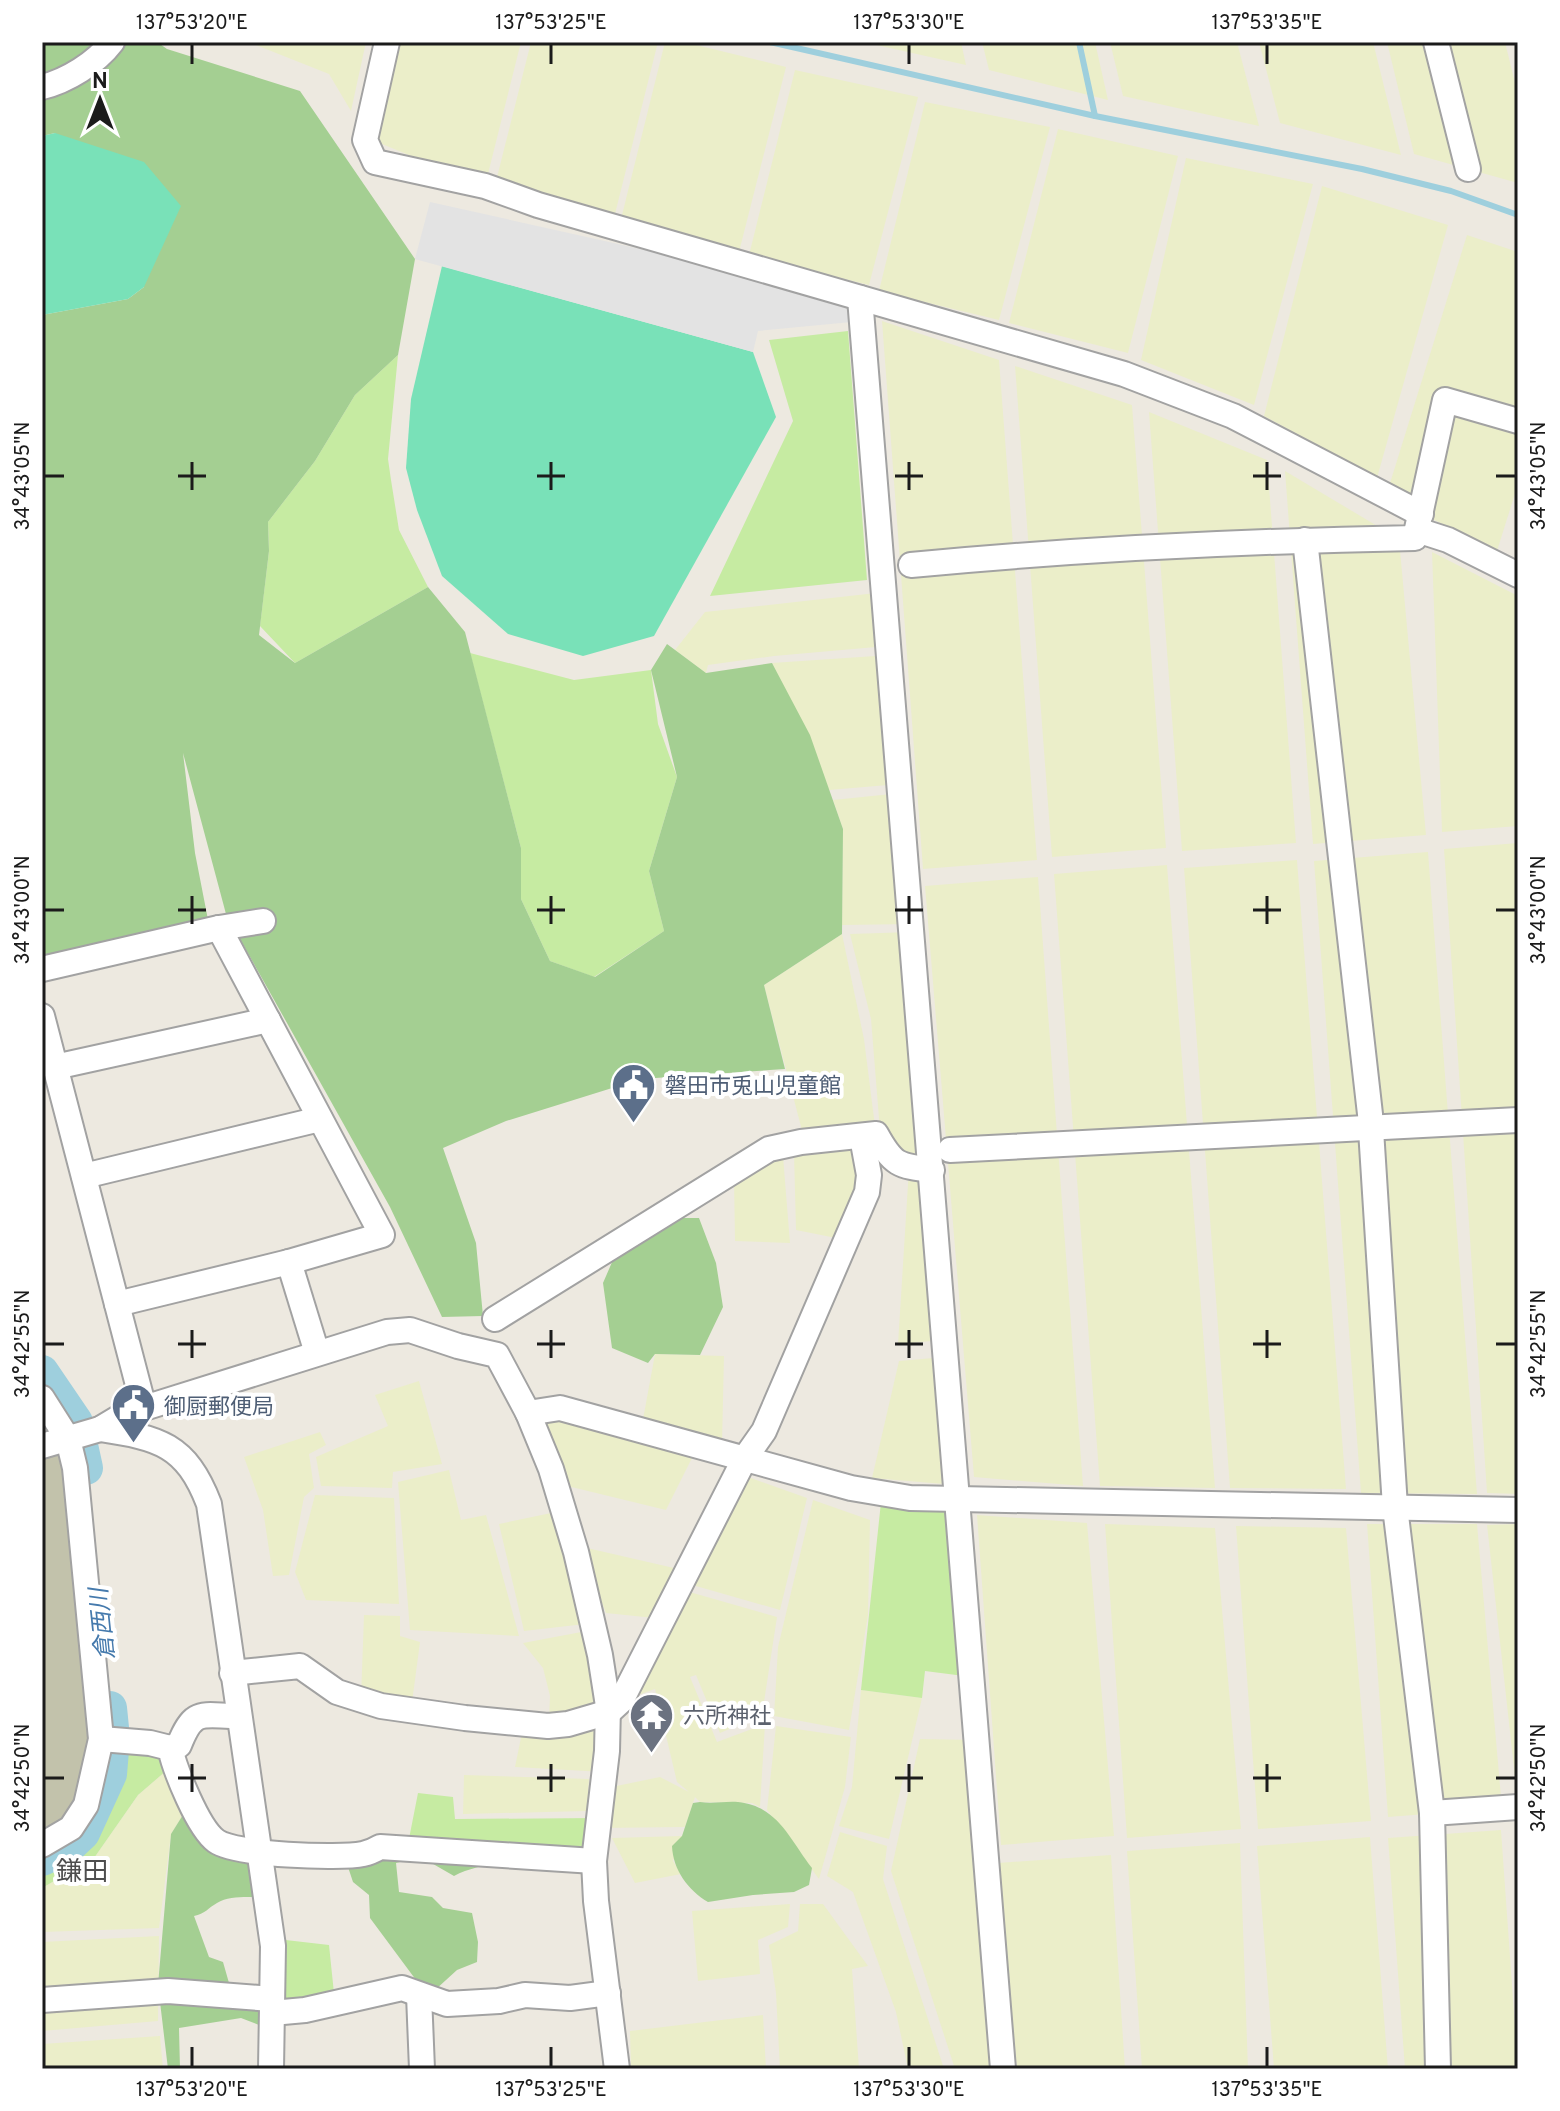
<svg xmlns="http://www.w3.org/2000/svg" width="1560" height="2111" font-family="Overpass,'Noto Sans JP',sans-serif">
  <rect width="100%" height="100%" fill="#ede9e0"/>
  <polygon fill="#c2c2ab" points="71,1450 100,1729 71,1828 42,1842 42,1452"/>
  <g fill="#ebeec9">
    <polygon points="234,42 366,42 351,111 329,74 251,43"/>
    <polygon points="397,42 521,42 485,186 377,142"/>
    <polygon points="531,42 658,42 614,218 494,189"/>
    <polygon points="665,42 684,42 786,67 739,252 620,223"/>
    <polygon points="863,42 961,42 966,65"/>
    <polygon points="982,42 1095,42 1108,100 989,70"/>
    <polygon points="1110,42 1237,42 1259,126 1123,96"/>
    <polygon points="1259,42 1373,42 1401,155 1280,123"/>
    <polygon points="1387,42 1505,42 1518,95 1518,183 1414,154"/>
    <polygon points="795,70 918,97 869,285 749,255"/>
    <polygon points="925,102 1050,127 999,320 879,291"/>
    <polygon points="1058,129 1178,156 1128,353 1009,323"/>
    <polygon points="1186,158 1313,184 1254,405 1141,360"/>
    <polygon points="1322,186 1448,225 1377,478 1264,416"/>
    <polygon points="1467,235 1518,252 1518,484 1497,551 1386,496"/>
    <polygon points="882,321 999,360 1037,860 923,869"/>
    <polygon points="1015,366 1132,405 1166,848 1052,857"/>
    <polygon points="1149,412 1267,460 1296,843 1182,851"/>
    <polygon points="1285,471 1399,539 1426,835 1313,844"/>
    <polygon points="1432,552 1518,596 1518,826 1442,832"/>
    <polygon points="876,593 876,647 774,656 708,665 706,673 675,650 705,612"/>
    <polygon points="890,655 900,784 829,790 772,663"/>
    <polygon points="901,793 912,924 842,925 843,829 833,800"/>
    <polygon points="1518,843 1518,1494 1487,1493 1444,849"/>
    <polygon points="1428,852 1477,1494 1361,1493 1314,861"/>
    <polygon points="1297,860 1346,1489 1230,1488 1184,868"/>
    <polygon points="1167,865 1215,1488 1100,1486 1054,874"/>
    <polygon points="1038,877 1083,1486 974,1477 925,886"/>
    <polygon points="912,932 943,1340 898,1344 909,1168 881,1143 871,1019 850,934"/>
    <polygon points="842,934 864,1039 876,1134 805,1142 764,985"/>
    <polygon points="864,1144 846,1240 796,1230 794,1154"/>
    <polygon points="783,1156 790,1243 735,1241 734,1180"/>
    <polygon points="655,1354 724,1356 722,1445 641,1430"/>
    <polygon points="945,1357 956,1485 872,1478 899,1361"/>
    <polygon points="419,1381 442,1464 393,1472 392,1488 321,1486 316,1457 388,1426 375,1395"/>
    <polygon points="528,1413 692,1458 666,1510 555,1483"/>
    <polygon points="320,1432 326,1445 309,1454 314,1488 304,1497 289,1575 273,1576 263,1510 244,1457"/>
    <polygon points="449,1470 461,1520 486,1515 519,1636 410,1630 398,1482"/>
    <polygon points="737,1473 807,1498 780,1610 682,1582 679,1589 777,1617 762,1715 720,1733 696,1675 690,1677 717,1742 765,1724 760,1807 752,1803 700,1802 695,1797 685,1827 596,1828 602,1789 660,1777 689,1792 677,1782 655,1689 627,1699 664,1619 606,1613 585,1559 587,1548 687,1571"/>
    <polygon points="315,1495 394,1498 399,1604 306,1600 295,1572"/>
    <polygon points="813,1500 870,1520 868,1615 849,1730 774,1716 778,1647"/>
    <polygon points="556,1512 585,1624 524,1631 499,1524"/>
    <polygon points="977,1515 1087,1523 1114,1836 1001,1845"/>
    <polygon points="1105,1524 1215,1528 1241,1829 1127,1838"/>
    <polygon points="1367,1524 1477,1524 1502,1808 1388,1817"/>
    <polygon points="1518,1524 1518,1795 1517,1795 1487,1525"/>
    <polygon points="1236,1526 1346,1528 1371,1821 1258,1829"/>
    <polygon points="364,1615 400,1616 400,1636 420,1642 411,1710 361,1698"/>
    <polygon points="592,1630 604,1713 604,1772 515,1767 524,1723 549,1719 550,1696 543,1668 523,1643"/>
    <polygon points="861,1690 922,1698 889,1839 839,1826 852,1787"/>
    <polygon points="776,1726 851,1737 845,1787 819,1879 767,1810"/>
    <polygon points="920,1739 977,1740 998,2069 955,2069 891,1871"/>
    <polygon points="174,1764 191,1802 171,1834 159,1928 42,1932 42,1888 94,1858 138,1795"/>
    <polygon points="464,1775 589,1779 587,1811 463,1814"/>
    <polygon points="1501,1830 1518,2069 1405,2069 1388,1838"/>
    <polygon points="840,1832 887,1846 883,1879 944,2069 908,2069 896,2012 853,1892 827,1876"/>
    <polygon points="682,1836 673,1861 681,1874 635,1883 612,1838"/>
    <polygon points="1370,1837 1388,2069 1274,2069 1257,1846"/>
    <polygon points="1240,1843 1248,2069 1142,2069 1127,1851"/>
    <polygon points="1111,1855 1125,2069 1017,2069 998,1863"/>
    <polygon points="790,1904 788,1927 758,1940 760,1974 698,1981 692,1911"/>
    <polygon points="800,1904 823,1904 868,1966 852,1969 859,2069 780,2069 776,1993 769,1945 798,1931"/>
    <polygon points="159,1936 158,2021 42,2031 42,1942"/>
    <polygon points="763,2015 766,2069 631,2069 630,2031"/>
    <polygon points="160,2036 163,2069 42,2069 42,2044"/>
  </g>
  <g fill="#c6eba2">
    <polygon points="848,331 867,580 710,596 793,421 769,340"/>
    <polygon points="398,355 388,459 391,480 399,530 428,587 295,663 260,626 269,551 268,522 315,461 355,395"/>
    <polygon points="470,653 574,680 651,670 658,724 677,777 649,871 664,931 594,977 550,961 521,899 521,848"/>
    <polygon points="882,1493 946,1500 972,1677 925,1671 922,1698 861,1690"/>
    <polygon points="101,1739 150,1743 174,1764 138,1795 94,1858 42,1888 42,1842 71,1828"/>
    <polygon points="418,1793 453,1797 455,1819 598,1818 594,1861 407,1849"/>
    <polygon points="277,1939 329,1945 335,2003 295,2003 276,1996"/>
  </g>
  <g fill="#a4cf92">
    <polygon points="42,42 157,42 167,49 300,91 415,259 398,355 355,395 315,461 268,522 269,551 259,635 295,663 428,587 465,632 521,848 521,899 550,961 595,977 664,931 649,871 677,777 651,670 667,644 706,673 772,663 810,735 843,829 842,934 764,985 785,1069 641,1079 506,1121 443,1148 476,1243 483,1316 442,1317 390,1207 226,914 183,753 195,853 210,930 42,969 42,315 128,299 144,287 55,133 42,136"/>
    <polygon points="657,1218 699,1218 716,1263 723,1307 700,1355 655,1354 648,1363 612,1348 603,1283 616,1253"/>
    <path d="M191,1802L216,1842L259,1854L256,1897C244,1897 228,1896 217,1903C208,1908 205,1914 194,1916L209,1957L223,1962L229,1983L198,1993L267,1998L264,2027L241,2018L179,2028L180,2069H168L158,1985L171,1834Z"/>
    <path d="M700,1802C713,1804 725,1801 738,1802C778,1806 790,1840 812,1868L809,1885L794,1892L753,1895L708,1902C688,1890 673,1870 672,1846L682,1836L693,1803Z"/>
    <path d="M429,1851L473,1853L499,1859C485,1867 468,1868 454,1876L421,1857L396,1863L399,1892L432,1897L443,1908L472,1913L478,1942L477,1962L457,1970L435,1990L416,1980L370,1918L369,1895L353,1882L345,1858L363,1854Z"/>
  </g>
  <g fill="#79e1b8">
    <polygon points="55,133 144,162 181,206 144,287 128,299 42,315 42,136"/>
    <polygon points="442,266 753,352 776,417 654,636 583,656 508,634 442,576 417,510 406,468 411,399"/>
  </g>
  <polygon fill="#e3e3e3" points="430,202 860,298 862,321 758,331 753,352 415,259"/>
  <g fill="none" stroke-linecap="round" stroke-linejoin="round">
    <g stroke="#9ecfdd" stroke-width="6">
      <polyline points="770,42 1095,116 1362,169 1451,191 1518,215"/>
      <polyline points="1079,42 1095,116"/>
    </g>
    <g stroke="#9ecfdd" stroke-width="34">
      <polyline points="42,1372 76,1422 86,1468"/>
      <polyline points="42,1859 68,1847 83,1833 110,1774 113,1738 110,1708"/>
    </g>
    <defs>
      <g id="minor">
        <polyline points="387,42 365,140 375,162 485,186 538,205 1124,374 1233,416 1421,514"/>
        <polyline points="1436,42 1468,169"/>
        <path d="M42,87C67,81 96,63 112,42"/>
        <polyline points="860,298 1003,2069"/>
        <polyline points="1417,530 1448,540 1518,575"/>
        <polyline points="1305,540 1370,1114 1395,1507 1432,1813 1438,2069"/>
        <path d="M911,565C1079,549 1247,541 1415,538L1445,400L1518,421"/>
        <polyline points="42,969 219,928 263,921"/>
        <polyline points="42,1016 144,1408"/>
        <polyline points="55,1067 268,1020"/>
        <polyline points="950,1150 1518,1120"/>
        <polyline points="84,1176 320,1119"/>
        <polyline points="289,1262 317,1353"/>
        <polyline points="117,1304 289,1262 382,1235 219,928"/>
        <path d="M495,1319L769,1149L801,1142L876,1134C893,1165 898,1166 932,1170"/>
        <polyline points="42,1398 68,1439 75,1468 101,1739 86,1805 71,1828 42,1845"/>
        <polyline points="528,1413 560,1408 851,1488 910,1498 1518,1510"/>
        <path d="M100,1429C159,1438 186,1444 209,1504L273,1946L271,2069"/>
        <polyline points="42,1446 100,1429 125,1414 387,1332 410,1330 458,1346 497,1355 528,1413 551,1469 576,1552 600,1655 608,1706 607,1751 594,1861 596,1901 617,2069"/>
        <polyline points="232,1673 300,1666 337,1692 381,1706 465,1718 548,1726 568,1724 609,1712 621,1701 745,1458 764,1431 867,1192 869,1175 862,1137"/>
        <path d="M101,1739L150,1743L170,1748C175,1770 198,1828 216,1841C235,1855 339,1859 363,1854C368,1853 375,1850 380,1847L594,1861"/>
        <path d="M170,1748L179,1745C194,1707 202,1716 238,1716"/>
        <polyline points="1432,1813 1518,1807"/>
        <polyline points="419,1995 422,2069"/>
        <polyline points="42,2000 168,1991 272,1999"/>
        <polyline points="272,2013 305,2010 402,1988 447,2004 499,2001 525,1995 570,1998 608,1993"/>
      </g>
    </defs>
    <use href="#minor" stroke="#a2a2a2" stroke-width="28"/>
    <use href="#minor" stroke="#fff" stroke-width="24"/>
  </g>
  <path fill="none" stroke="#1b1b1b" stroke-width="3" d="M192,44V64M551,44V64M909,44V64M1267,44V64M192,462V490M551,462V490M909,462V490M1267,462V490M44,476H64M178,476H206M537,476H565M895,476H923M1253,476H1281M1496,476H1516M192,896V924M551,896V924M909,896V924M1267,896V924M44,910H64M178,910H206M537,910H565M895,910H923M1253,910H1281M1496,910H1516M192,1330V1358M551,1330V1358M909,1330V1358M1267,1330V1358M44,1344H64M178,1344H206M537,1344H565M895,1344H923M1253,1344H1281M1496,1344H1516M192,1764V1792M551,1764V1792M909,1764V1792M1267,1764V1792M44,1778H64M178,1778H206M537,1778H565M895,1778H923M1253,1778H1281M1496,1778H1516M192,2047V2067M551,2047V2067M909,2047V2067M1267,2047V2067"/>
  <defs>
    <symbol id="civic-pin" viewBox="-11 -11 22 30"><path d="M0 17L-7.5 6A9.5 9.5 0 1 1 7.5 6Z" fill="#5c6f8a" stroke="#fff"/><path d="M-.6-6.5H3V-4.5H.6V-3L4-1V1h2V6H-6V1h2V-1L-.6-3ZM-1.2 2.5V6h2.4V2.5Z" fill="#fff"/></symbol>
    <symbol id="temple-pin" viewBox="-11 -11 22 30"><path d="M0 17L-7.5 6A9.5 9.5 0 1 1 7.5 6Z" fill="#6b7280" stroke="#fff"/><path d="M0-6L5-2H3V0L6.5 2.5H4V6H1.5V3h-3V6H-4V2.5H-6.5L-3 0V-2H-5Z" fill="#fff"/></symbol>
  </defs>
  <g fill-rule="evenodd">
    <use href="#civic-pin" x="608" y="1060" width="51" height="69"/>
    <use href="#civic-pin" x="108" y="1380" width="51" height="69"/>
    <use href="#temple-pin" x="626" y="1690" width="51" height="69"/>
  </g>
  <g text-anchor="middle" stroke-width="8" stroke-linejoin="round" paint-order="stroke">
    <g font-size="22" fill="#4e5e75" stroke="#fff" text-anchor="start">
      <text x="665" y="1093">磐田市兎山児童館</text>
      <text x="164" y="1414">御厨郵便局</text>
    </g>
    <g font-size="22" fill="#5b616d" stroke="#fff" text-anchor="start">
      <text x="683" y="1723">六所神社</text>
    </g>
    <g font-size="24" font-style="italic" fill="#457aad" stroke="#fff">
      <text transform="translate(102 1624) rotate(-96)" y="8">倉西川</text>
    </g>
    <g font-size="26" fill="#4e4e4e" stroke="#fff">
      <text x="82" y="1880">鎌田</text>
    </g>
  </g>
  <rect width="1560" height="2111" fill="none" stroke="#ffffff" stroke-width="88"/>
  <g transform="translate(100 100)" stroke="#ffffff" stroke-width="6" paint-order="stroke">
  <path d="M0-6L14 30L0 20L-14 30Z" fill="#1b1b1b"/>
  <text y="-12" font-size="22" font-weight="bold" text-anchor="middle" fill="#1b1b1b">N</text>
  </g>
  <rect x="44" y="44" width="1472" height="2023" fill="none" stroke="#1b1b1b" stroke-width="3"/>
  <g font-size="20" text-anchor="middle" fill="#1b1b1b">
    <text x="192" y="29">137°53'20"E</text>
    <text x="551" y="29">137°53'25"E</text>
    <text x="909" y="29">137°53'30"E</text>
    <text x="1267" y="29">137°53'35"E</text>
    <text transform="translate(22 476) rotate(-90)" y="7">34°43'05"N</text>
    <text transform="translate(1538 476) rotate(-90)" y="7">34°43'05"N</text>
    <text transform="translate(22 910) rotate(-90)" y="7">34°43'00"N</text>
    <text transform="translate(1538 910) rotate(-90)" y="7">34°43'00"N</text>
    <text transform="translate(22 1344) rotate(-90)" y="7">34°42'55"N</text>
    <text transform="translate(1538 1344) rotate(-90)" y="7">34°42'55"N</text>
    <text transform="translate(22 1778) rotate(-90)" y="7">34°42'50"N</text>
    <text transform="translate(1538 1778) rotate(-90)" y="7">34°42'50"N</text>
    <text x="192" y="2096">137°53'20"E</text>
    <text x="551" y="2096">137°53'25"E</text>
    <text x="909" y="2096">137°53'30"E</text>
    <text x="1267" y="2096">137°53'35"E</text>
  </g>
</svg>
